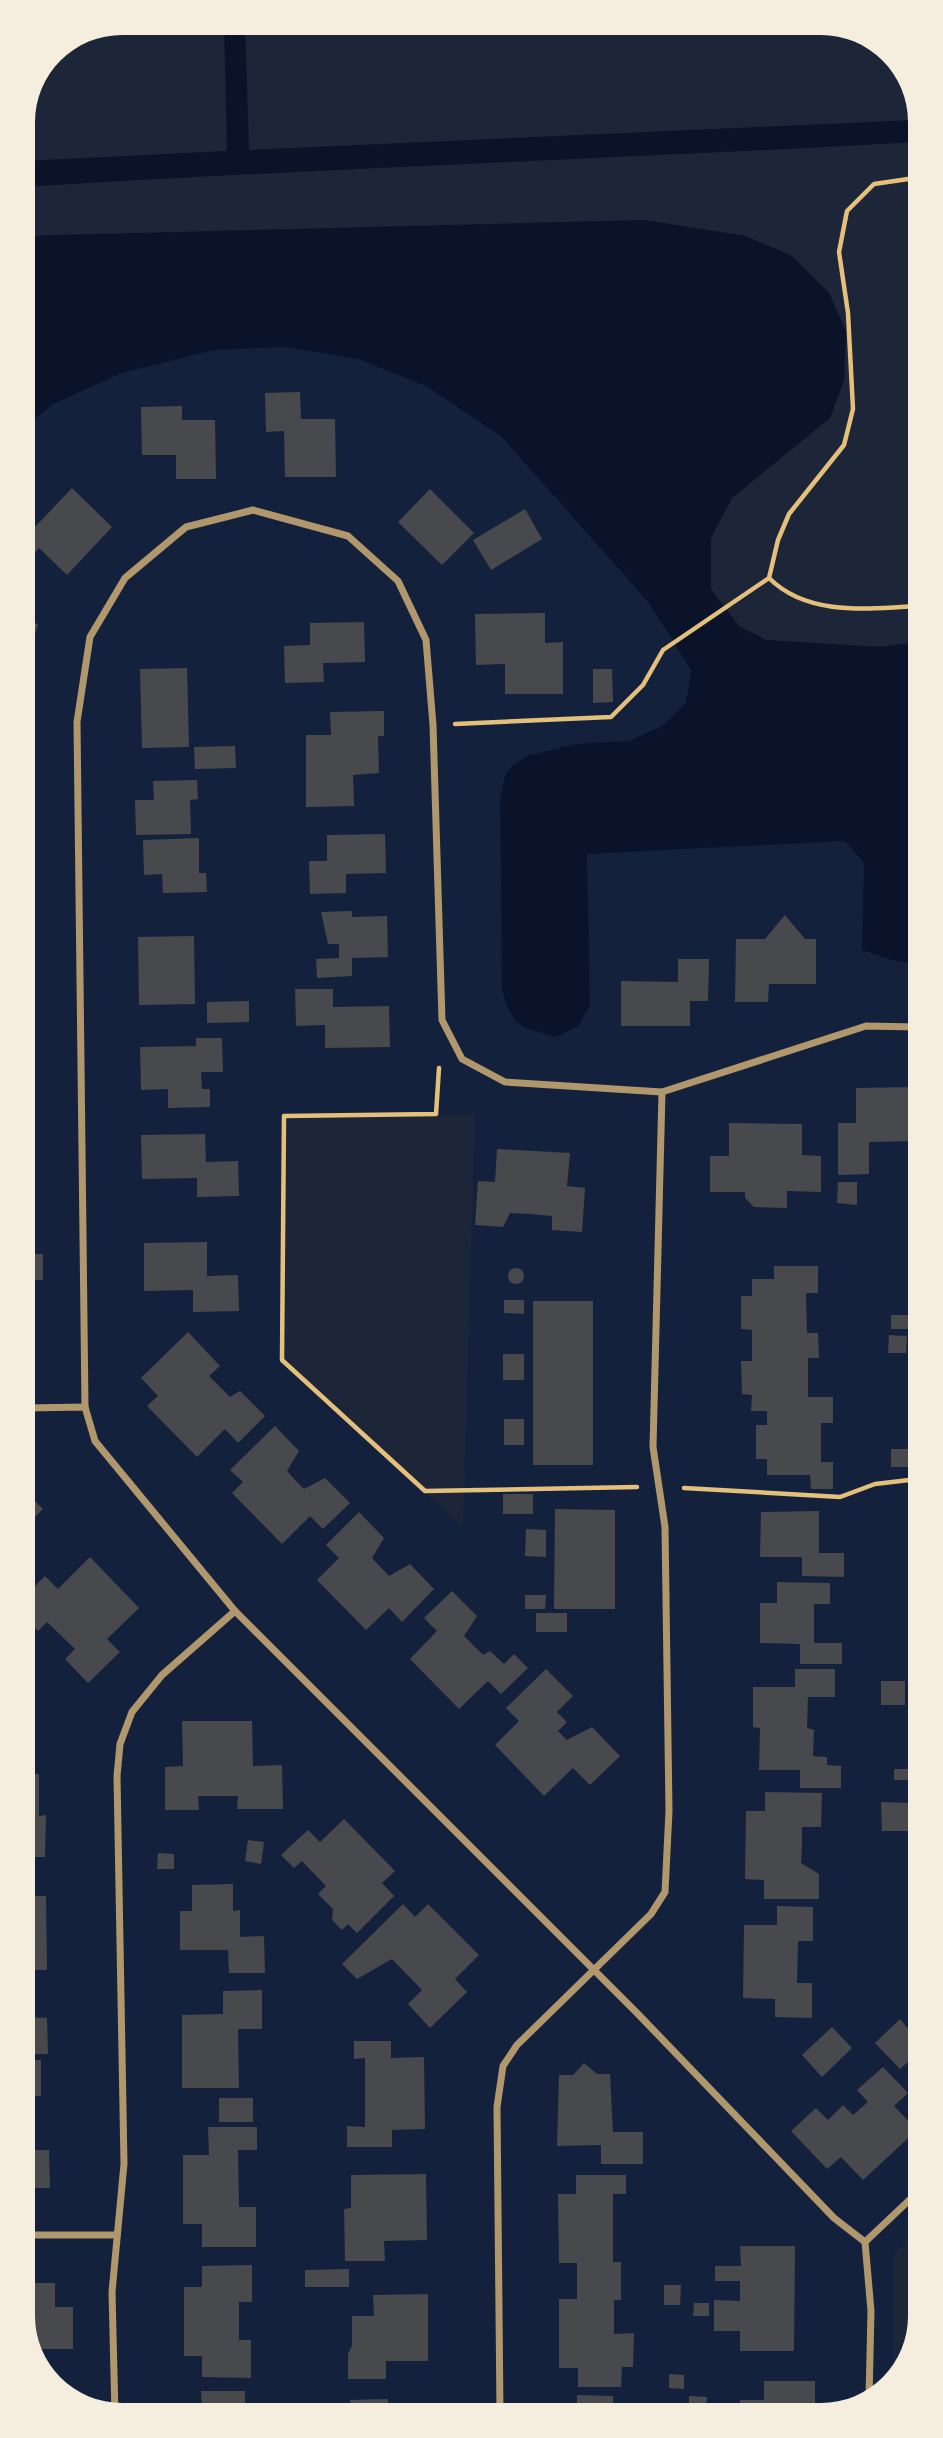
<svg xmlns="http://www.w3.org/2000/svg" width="943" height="2438" font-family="'PT Sans',sans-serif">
  <rect width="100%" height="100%" fill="#14213d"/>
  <g fill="#1d2539">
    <polygon points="122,23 224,23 228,151 23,161 23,116 52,52"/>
    <polygon points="245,23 828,23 882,44 915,91 915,120 248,150"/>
    <path d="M915,142L916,642L881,647L766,640L739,627L711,590V538L732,498L786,453L844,380L846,331L829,293L792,256L645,220L23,236V187C320,168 618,159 915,142Z"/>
    <polygon points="475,1114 463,1528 282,1360 284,1116"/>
    <polygon points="920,2231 920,2316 900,2376 894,2380 894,2252"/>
  </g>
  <g fill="#0b132b">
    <path d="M224,23H245L249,150L915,120V142C618,159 320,168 23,187V161L227,151Z"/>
    <path d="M645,220L746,236L792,256L829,293L846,331L844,380L830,418L732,498L711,538V589L739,626L766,640L881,647L916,642L917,963L895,961L862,950L864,863L845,841L587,854L590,1005L578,1026L556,1037C519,1027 513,1027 502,990L500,800L505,776L512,766L527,756L575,744L629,741L664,725L686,703L691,670L649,603L501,436L428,387L358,359L286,347L213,350L122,373L53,404L24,428L23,236Z"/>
  </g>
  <g fill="#48494c">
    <polygon points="300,392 301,419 335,419 336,477 285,477 284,431 266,432 265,393"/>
    <polygon points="182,406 182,420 215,420 216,479 176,479 176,455 142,455 141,407"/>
    <polygon points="72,488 112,527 67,575 39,548 24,564 24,514 36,526"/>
    <polygon points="430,489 474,533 442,565 398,522"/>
    <polygon points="525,509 542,539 491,570 473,540"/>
    <polygon points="545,613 545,643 563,642 563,694 505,694 505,664 476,665 475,614"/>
    <polygon points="24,620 38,624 25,668 24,668"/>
    <polygon points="364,622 365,662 323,663 324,682 285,683 284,646 310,645 310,623"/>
    <polygon points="187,668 189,747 142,748 140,669"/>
    <polygon points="593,669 612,669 613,702 593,703"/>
    <polygon points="384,711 384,736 378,736 379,773 353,775 354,806 306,807 306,735 331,735 330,712"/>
    <polygon points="235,746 236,768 195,769 194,747"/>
    <polygon points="197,780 198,799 190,800 191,834 136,835 135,800 154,800 153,781"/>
    <polygon points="385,834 386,873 346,874 346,893 310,894 309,861 327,861 327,835"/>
    <polygon points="199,838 199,873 206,873 207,892 163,893 162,874 144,875 143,840"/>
    <polygon points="25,873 28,873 29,918 25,918"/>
    <polygon points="352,911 352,917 387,916 388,957 352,958 352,976 317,978 316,959 339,958 339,944 328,944 321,912"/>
    <polygon points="785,915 805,939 816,939 816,984 769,984 768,1002 735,1002 736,939 765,939"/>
    <polygon points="194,936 195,1004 139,1005 138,937"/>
    <polygon points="678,959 709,959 708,1001 690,1001 690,1026 621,1026 621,981 678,982"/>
    <polygon points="295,989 333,989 333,1007 389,1006 390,1047 325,1048 325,1025 296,1026"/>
    <rect x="25" y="991" width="5" height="51"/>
    <polygon points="249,1001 249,1022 207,1023 207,1002"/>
    <polygon points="196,1038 222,1038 223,1072 201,1072 202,1089 210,1089 210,1107 168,1108 168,1089 141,1090 140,1047 196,1046"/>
    <polygon points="917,1087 918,1141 869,1142 869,1174 838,1175 838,1123 856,1123 856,1088"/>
    <rect x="25" y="1121" width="7" height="46"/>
    <polygon points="729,1123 802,1124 802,1155 821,1156 821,1192 787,1191 787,1208 754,1207 745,1198 745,1192 710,1192 710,1156 729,1156"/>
    <polygon points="205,1134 206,1162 238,1161 239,1196 197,1197 197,1178 142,1179 141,1135"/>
    <polygon points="497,1149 570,1153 567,1186 585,1188 582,1232 552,1230 552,1216 530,1214 510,1213 503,1227 475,1225 478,1181 495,1182"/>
    <polygon points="838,1182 857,1182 857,1205 837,1203"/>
    <polygon points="207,1242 207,1276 238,1275 239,1311 193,1312 193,1290 144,1291 144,1243"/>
    <polygon points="25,1254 43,1254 43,1280 26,1280"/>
    <polygon points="774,1266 818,1266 818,1293 806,1293 807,1333 818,1333 819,1358 808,1358 808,1397 833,1397 833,1423 821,1423 821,1462 833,1462 833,1489 811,1489 810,1475 767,1475 767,1459 756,1459 756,1425 767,1425 767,1411 751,1411 752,1395 742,1394 741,1361 752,1361 752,1330 741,1329 741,1296 752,1296 752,1279 774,1279"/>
    <circle cx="516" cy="1276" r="8"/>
    <polygon points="504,1300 524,1300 524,1314 504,1313"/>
    <rect x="533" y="1301" width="60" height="164"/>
    <rect x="891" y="1315" width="24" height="14"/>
    <polygon points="188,1332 220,1366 209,1376 230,1397 240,1391 265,1416 238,1443 225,1429 197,1457 147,1406 158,1396 141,1378"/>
    <polygon points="889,1335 907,1336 906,1353 888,1353"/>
    <rect x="503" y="1354" width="21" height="26"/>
    <rect x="504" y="1419" width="20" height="26"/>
    <polygon points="275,1426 299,1451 287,1471 296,1481 304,1489 325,1478 350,1503 323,1529 310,1516 282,1544 232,1493 243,1482 230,1470"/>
    <rect x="891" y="1449" width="27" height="18"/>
    <polygon points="26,1492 43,1509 26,1526"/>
    <rect x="503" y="1494" width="30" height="20"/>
    <polygon points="555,1509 615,1510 615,1609 554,1609"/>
    <polygon points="819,1511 819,1553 844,1553 844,1577 802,1576 802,1557 760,1557 761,1512"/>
    <polygon points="359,1512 384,1538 372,1558 389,1576 410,1564 434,1589 402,1622 389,1608 366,1630 317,1580 339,1558 326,1545"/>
    <polygon points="526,1529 546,1530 546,1557 525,1556"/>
    <polygon points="90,1557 139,1608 107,1639 120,1652 88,1683 65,1659 75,1649 47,1622 38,1631 26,1619 26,1595 45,1576 58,1589"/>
    <polygon points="777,1582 830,1583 830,1604 814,1604 814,1643 842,1643 842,1664 800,1664 800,1644 760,1643 760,1603 777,1603"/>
    <polygon points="452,1591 477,1616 464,1636 483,1655 490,1651 504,1664 514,1654 528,1668 501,1694 488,1681 459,1709 410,1659 437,1631 424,1618"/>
    <polygon points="525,1595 546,1595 545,1609 525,1609"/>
    <rect x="536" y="1613" width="31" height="19"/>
    <polygon points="546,1669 573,1696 557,1712 567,1722 558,1731 567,1740 592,1727 620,1756 590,1785 573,1768 544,1796 495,1745 519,1721 506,1708"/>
    <polygon points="795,1669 835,1669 835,1697 808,1697 807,1728 814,1730 813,1756 827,1757 827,1765 841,1766 841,1788 800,1788 800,1770 759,1770 760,1728 753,1727 753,1687 795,1687"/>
    <rect x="881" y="1681" width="24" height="24"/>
    <polygon points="26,1697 34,1697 35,1737 27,1737"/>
    <polygon points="182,1721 252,1721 253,1766 282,1765 283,1809 237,1809 238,1796 198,1796 199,1810 165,1810 165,1767 183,1766"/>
    <rect x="894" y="1769" width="14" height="11"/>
    <polygon points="27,1774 39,1774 39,1816 46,1815 45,1857 27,1857"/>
    <polygon points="765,1792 822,1793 821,1827 802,1827 802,1846 801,1863 819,1874 819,1899 764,1899 764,1880 745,1879 746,1811 765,1811"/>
    <polygon points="881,1802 911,1803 911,1831 882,1831"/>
    <polygon points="344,1819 395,1871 382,1883 394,1896 357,1933 348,1924 342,1930 332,1920 333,1909 318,1894 326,1886 302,1861 294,1868 281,1855 308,1830 320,1842"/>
    <polygon points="248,1840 264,1842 261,1864 245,1861"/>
    <polygon points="158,1853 174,1854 174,1869 157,1869"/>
    <polygon points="233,1884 233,1911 240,1910 240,1937 264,1936 265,1973 229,1973 228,1950 180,1950 180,1911 192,1911 192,1885"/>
    <polygon points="27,1896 46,1896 47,1970 27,1970"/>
    <polygon points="403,1904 415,1917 428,1904 479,1955 455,1979 467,1992 430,2028 408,2004 422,1990 392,1959 357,1979 342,1964"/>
    <polygon points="777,1906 813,1907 813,1941 798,1941 797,1983 812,1983 812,2018 775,2017 775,1999 743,1998 744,1925 777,1925"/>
    <polygon points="262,1990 262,2029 238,2029 239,2088 182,2088 182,2015 223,2014 223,1991"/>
    <polygon points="27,2017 47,2018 48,2054 27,2054"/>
    <polygon points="900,2019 910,2031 920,2022 920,2063 914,2057 900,2069 875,2043"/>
    <polygon points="832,2027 852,2048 822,2077 802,2055"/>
    <polygon points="354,2041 391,2041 391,2058 424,2057 425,2129 392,2130 392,2147 347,2147 347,2126 365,2127 365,2058 354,2059"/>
    <rect x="27" y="2060" width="14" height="36"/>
    <polygon points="584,2063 597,2074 610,2074 613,2132 643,2132 643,2164 601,2164 601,2145 557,2146 559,2075 573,2075"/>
    <polygon points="883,2067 908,2093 894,2106 917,2130 863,2180 841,2157 827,2169 791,2131 816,2108 828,2120 843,2105 853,2115 868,2102 857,2090"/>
    <rect x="219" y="2098" width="34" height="24"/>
    <polygon points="208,2127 257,2127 257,2150 238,2150 239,2207 256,2207 256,2247 202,2247 202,2224 183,2224 183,2155 209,2155"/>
    <polygon points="27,2133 31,2133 31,2150 49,2150 50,2188 28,2188"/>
    <polygon points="426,2174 427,2240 384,2241 385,2261 345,2261 344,2209 351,2208 351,2175"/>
    <polygon points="576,2175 626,2175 626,2194 613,2194 613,2262 621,2262 621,2300 614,2300 614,2334 634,2333 633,2367 622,2367 621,2387 578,2387 578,2368 559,2368 559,2299 577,2299 577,2263 559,2263 558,2194 576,2194"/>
    <polygon points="740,2246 795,2246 794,2351 740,2351 740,2331 714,2331 714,2300 740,2301 740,2281 715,2281 715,2266 741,2266"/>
    <polygon points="252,2265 252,2302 239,2302 239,2340 251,2340 251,2378 202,2377 202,2356 184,2356 184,2287 202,2287 202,2266"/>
    <polygon points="349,2269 349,2287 305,2287 305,2270"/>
    <polygon points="28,2283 55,2283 55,2307 73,2307 73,2349 29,2349 28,2347"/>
    <polygon points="664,2285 681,2285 680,2305 664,2305"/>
    <polygon points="428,2294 428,2361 386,2361 386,2379 348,2379 348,2354 352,2346 352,2316 374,2316 373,2295"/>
    <polygon points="694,2303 709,2303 709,2316 693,2316"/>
    <polygon points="669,2374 684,2375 684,2389 669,2388"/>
    <polygon points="764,2381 815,2381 815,2410 740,2411 740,2400 764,2400"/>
    <polygon points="201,2391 245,2391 245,2414 175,2415 175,2410 202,2410"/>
    <polygon points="577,2395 613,2396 613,2412 577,2412"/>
    <polygon points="689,2396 707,2397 706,2411 689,2411"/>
    <polygon points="388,2399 388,2413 350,2413 350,2400"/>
  </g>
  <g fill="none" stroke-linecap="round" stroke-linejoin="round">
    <g stroke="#e5c07b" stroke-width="4.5">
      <path d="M769,578C807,616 866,609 916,606"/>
      <polyline points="455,724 611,717 643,685 663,650 769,578 778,540 789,514 844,445 853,409 848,313 839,252 847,211 874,184 915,178"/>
      <polyline points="439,1068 436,1114 284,1116 282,1360 425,1491 637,1487"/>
      <polyline points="684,1488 840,1497 875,1484 918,1479"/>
    </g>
    <g stroke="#b1986c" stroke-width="7">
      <polyline points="85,1407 77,722 90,637 125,578 186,527 253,510 348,536 398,581 426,640 433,725 442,1020 462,1059 505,1082 662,1092 866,1026 917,1027"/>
      <polyline points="26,1408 85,1407 95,1441 235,1611 638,2014 834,2218 865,2242"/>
      <polyline points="28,2235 117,2235"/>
      <polyline points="869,2398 871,2311 865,2242 920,2190"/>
      <polyline points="500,2412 497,2107 503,2066 517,2045 651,1914 665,1892 669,1811 665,1527 653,1447 662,1092"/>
      <polyline points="115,2415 112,2292 124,2164 117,1776 120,1744 132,1712 162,1675 235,1611"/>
    </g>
  </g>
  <path d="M0 0H943V2438H0ZM122 35H821A87 87 0 0 1 908 122V2316A87 87 0 0 1 821 2403H122A87 87 0 0 1 35 2316V122A87 87 0 0 1 122 35Z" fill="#f5edde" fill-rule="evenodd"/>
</svg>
